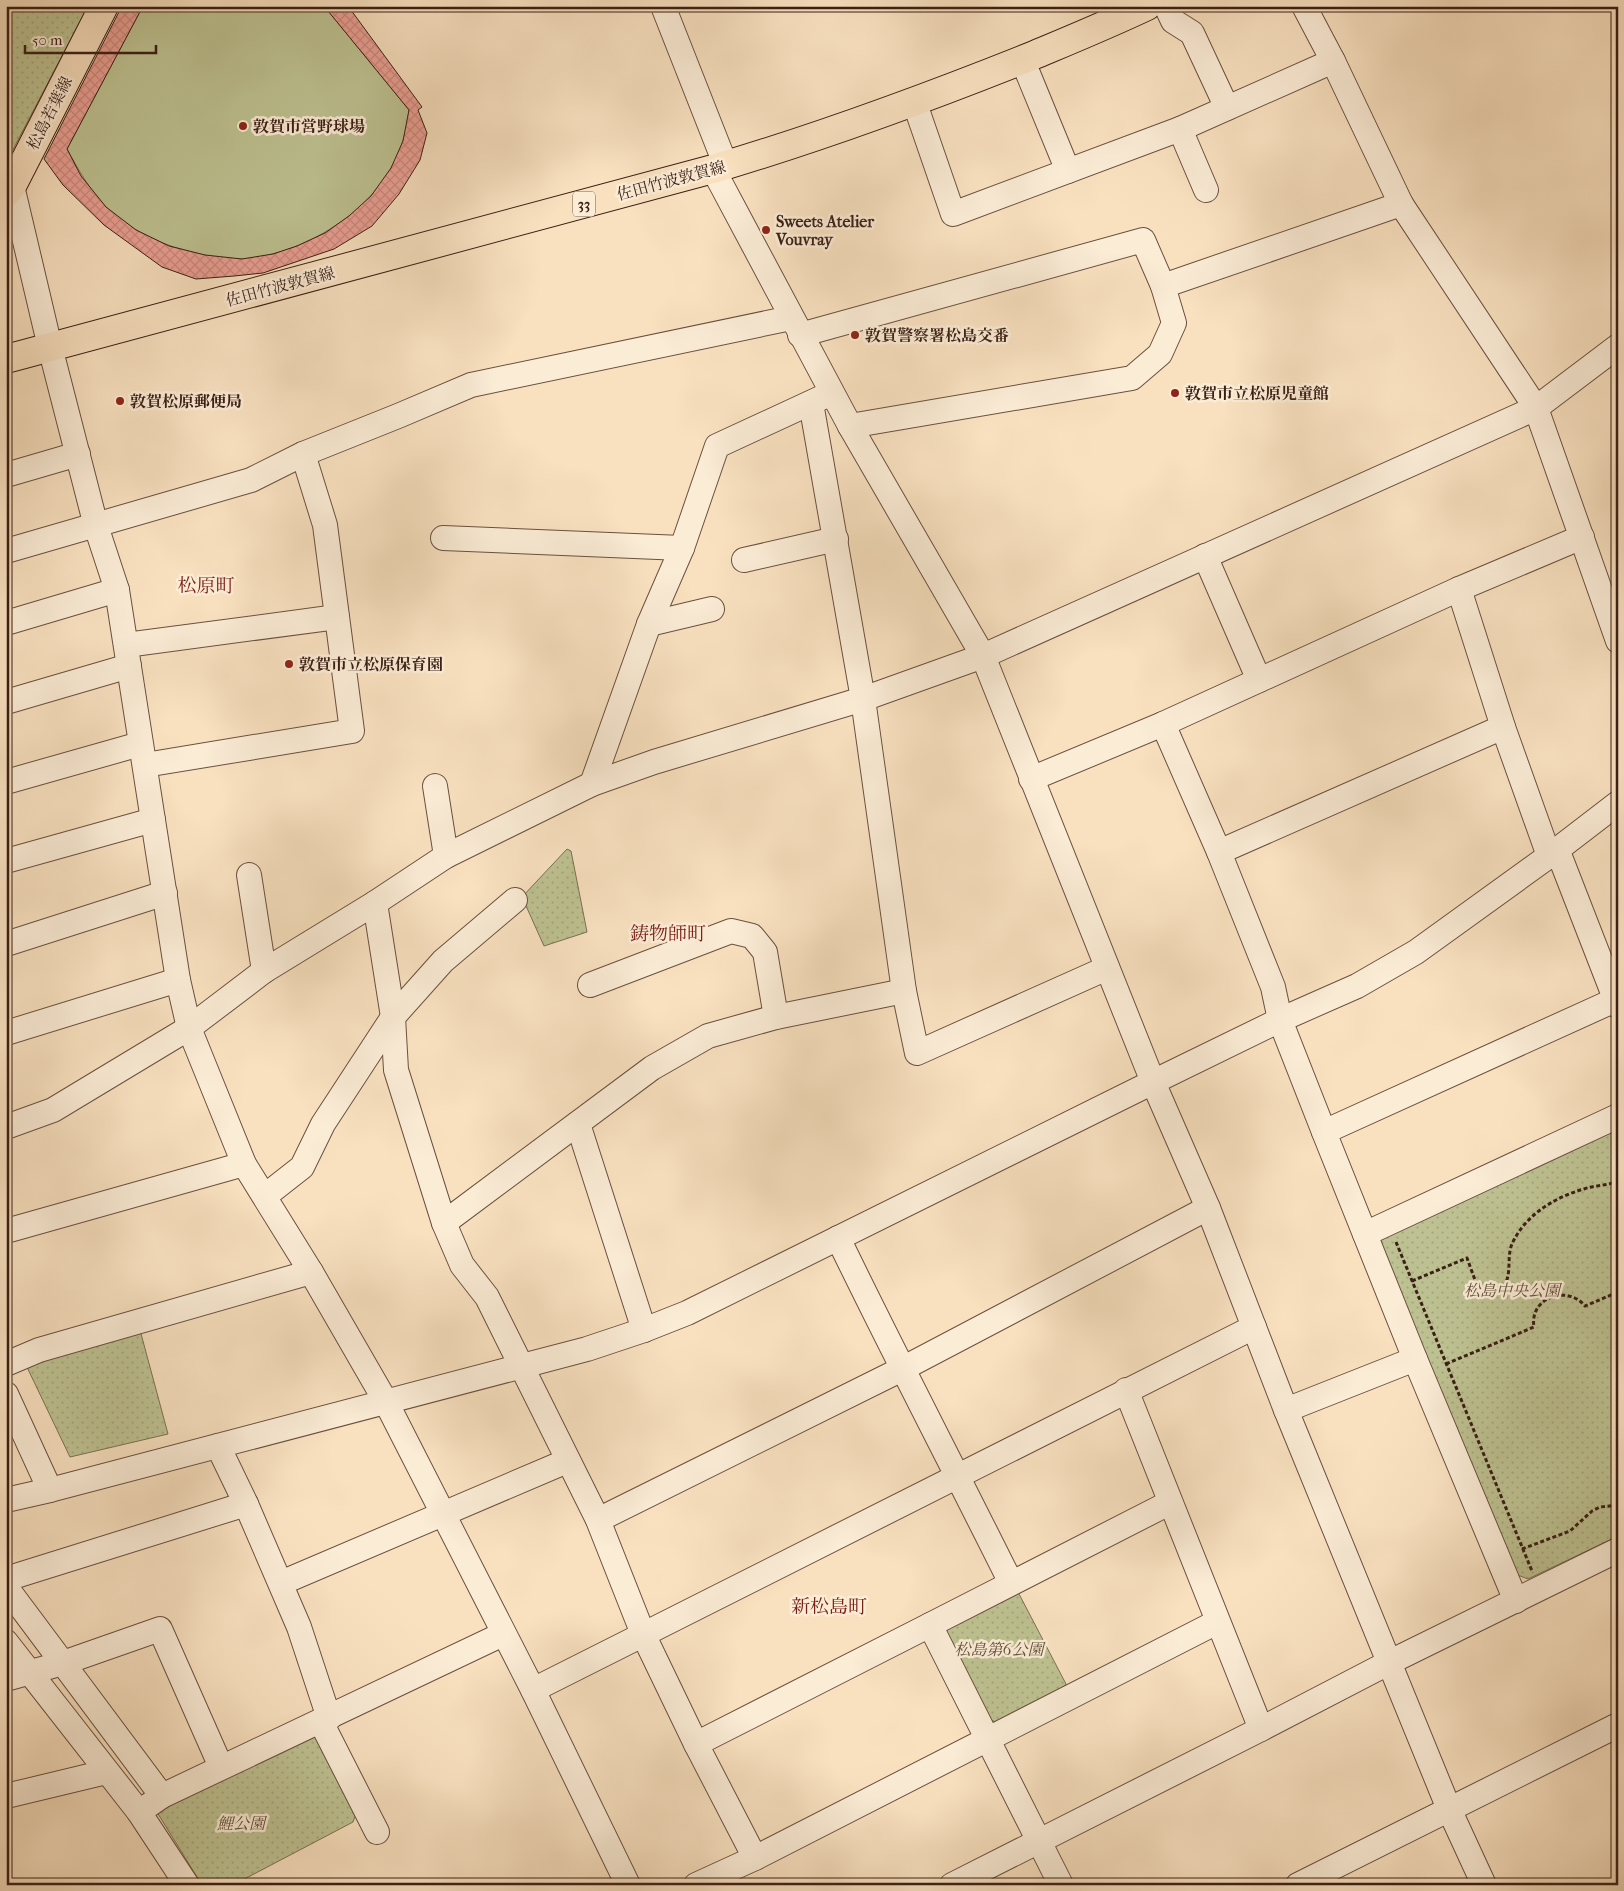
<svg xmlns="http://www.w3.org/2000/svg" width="1624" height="1891" font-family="'IM FELL French Canon','Noto Serif JP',serif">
  <defs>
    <pattern id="park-dots" width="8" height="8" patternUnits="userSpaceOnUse" patternTransform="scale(1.25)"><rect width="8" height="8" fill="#bec292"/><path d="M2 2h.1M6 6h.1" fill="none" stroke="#a4a67d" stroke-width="1.8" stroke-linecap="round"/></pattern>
    <pattern id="building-cross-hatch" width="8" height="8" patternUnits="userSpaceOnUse" patternTransform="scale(1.25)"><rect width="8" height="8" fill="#eca094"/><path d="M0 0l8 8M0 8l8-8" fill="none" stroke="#cb897f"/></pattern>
  </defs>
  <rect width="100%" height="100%" fill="#f9e1c0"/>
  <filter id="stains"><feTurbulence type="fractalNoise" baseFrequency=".004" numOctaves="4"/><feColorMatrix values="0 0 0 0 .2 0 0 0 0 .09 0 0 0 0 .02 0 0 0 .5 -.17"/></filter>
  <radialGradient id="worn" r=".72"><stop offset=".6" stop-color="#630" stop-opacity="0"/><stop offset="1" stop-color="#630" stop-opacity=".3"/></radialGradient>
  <g fill="url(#park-dots)" stroke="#7c7054">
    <polygon points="6,6 88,6 6,163"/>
    <polygon points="567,849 571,851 587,932 544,946 522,897"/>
    <polygon points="1618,1123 1618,1536 1528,1579 1515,1574 1378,1243 1384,1233"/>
    <polygon points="140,1330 168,1434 70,1457 25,1363"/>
    <polygon points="1018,1592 1066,1684 1064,1688 996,1722 988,1719 944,1636 946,1627"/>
    <polygon points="316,1733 356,1814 353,1822 233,1885 202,1885 155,1809"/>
  </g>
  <path fill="#bec292" stroke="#7c7054" d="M143,6H324L409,110C407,120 406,131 403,140C384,206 309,253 244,259C224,260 202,255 184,250C157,243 124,226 105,206C89,189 78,169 67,149Z"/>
  <polygon fill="url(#building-cross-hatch)" stroke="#3a1f15" points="122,6 143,6 67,149 81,176 106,207 136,230 169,246 205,255 242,259 273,254 297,246 325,233 349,216 371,196 391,168 403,141 409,110 324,6 348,6 422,107 418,110 427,133 420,160 399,194 372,226 334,249 263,273 234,276 196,279 162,267 104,225 63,185 44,159"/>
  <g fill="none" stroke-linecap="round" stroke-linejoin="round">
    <defs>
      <g id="minor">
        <polyline points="663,6 726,166"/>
        <polyline points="1166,6 1173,21 1192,33 1227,108"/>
        <polyline points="1304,6 1333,61 1401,204 1536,408 1618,641"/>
        <polyline points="1022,59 1068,171"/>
        <polyline points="914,101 953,214 1180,129 1333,61"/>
        <polyline points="1180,129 1206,190"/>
        <polyline points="713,169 850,426 983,656 1153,1082 1208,1208 1286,1410 1449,1809 1484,1885"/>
        <polyline points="12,186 50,347 96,526 117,590 178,980 189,1028 244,1164 311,1272 386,1402 533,1690 628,1885"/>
        <polyline points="1163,286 1401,204"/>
        <polyline points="800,335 1143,240 1163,286 1174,323 1160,354 1132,378 850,426"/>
        <polyline points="811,403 863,699 904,991 917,1053 1107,968"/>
        <polyline points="6,475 78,454"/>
        <polyline points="443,538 682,548"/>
        <polyline points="6,551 251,480 303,454 398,416 471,385 791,318"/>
        <polyline points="1205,556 1259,680"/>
        <polyline points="744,560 836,539"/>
        <polyline points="1459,589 1503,727 1549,856"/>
        <polyline points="6,623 117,590"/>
        <polyline points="649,624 712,609"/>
        <polyline points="126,645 337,617"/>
        <polyline points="6,702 129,666"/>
        <polyline points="1163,724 1219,852 1273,987 1280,1020 1324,1132 1415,1359 1516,1601"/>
        <polyline points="145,765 352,731 325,525 303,454"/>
        <polyline points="1031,779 1163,724 1459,589 1582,537"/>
        <polyline points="6,782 140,744"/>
        <polyline points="592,784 649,624 682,548 717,446 823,397"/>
        <polyline points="435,786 446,856"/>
        <polyline points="1557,849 1618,1006"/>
        <polyline points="1219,852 1503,727"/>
        <polyline points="6,861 153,820"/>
        <polyline points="249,875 264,971"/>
        <polyline points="375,903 393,1017 396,1070 444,1223"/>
        <polyline points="6,944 165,893"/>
        <polyline points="590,985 731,931 752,936 765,952 776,1017"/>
        <polyline points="6,1033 178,980"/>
        <polyline points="578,1124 644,1330"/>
        <polyline points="6,1127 53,1110 189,1028 264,971 375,903 446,856 592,784 654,762 863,699 983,656 1536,408 1618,346"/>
        <polyline points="1324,1132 1615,1000"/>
        <polyline points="265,1196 302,1167 323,1124 393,1017 443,961 515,900"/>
        <polyline points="6,1231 244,1164"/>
        <polyline points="1365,1234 1618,1116"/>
        <path d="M838,1238C894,1354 954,1468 1011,1583"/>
        <polyline points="6,1364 39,1350 311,1272"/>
        <polyline points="1126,1390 1261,1729"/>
        <polyline points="6,1394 50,1490"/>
        <polyline points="1286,1410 1415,1359"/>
        <polyline points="218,1446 246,1504 299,1627 329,1718"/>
        <polyline points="6,1500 50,1490 587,1349 644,1330 687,1313 1153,1082 1280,1020 1357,986 1416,952 1549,856 1618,803"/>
        <polyline points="598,1520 902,1369 1208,1208"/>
        <polyline points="6,1579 246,1504"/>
        <polyline points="281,1583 567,1461"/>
        <polyline points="6,1587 162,1796"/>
        <polyline points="6,1642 139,1812 187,1885"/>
        <polyline points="6,1679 63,1663 160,1629 221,1767"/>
        <polyline points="533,1690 1254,1327"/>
        <polyline points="321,1722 377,1832"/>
        <polyline points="696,1744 930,1625"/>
        <polyline points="6,1796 106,1772"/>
        <polyline points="139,1812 162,1796 503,1634"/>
        <polyline points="755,1858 696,1744 643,1634 598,1520 487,1297 462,1265 444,1223 652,1068 708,1036 776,1017 904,991"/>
        <polyline points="696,1885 755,1858 1217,1622"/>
        <polyline points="952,1885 1261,1729 1390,1662 1618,1550"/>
        <polyline points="1061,1885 930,1625 1169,1503"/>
        <polyline points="1298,1885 1618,1725"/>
      </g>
      <g id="major">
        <polyline points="6,193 12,186 104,6"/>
        <path d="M6,359L713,169C821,137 927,98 1032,56C1070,40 1109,24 1147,6"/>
      </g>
    </defs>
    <use href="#minor" stroke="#6a5040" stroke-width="26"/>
    <use href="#major" stroke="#3a1f15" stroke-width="30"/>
    <g stroke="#3a1f15" stroke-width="3" stroke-dasharray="4 2.5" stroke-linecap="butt">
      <polyline points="1396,1242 1532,1571"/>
      <path d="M1412,1281L1467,1258L1475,1280L1482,1288L1491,1291L1502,1288C1513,1277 1506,1258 1512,1244C1525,1215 1555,1197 1584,1189C1595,1185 1607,1186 1618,1181"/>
      <path d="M1446,1364L1534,1327C1529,1298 1567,1284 1585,1306L1618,1292"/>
      <polyline points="1522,1549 1570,1531 1592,1511 1600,1507 1618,1505"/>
    </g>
    <use href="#minor" stroke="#fbecd6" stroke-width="24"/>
    <use href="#major" stroke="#f9e1c0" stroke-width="28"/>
  </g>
  <g fill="#8f2418" stroke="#fbecd6" stroke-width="2">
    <circle cx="243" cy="126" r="5"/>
    <circle cx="766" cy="230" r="5"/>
    <circle cx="855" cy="335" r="5"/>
    <circle cx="1175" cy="393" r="5"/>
    <circle cx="120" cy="401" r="5"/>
    <circle cx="289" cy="664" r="5"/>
  </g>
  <g text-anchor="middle" stroke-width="5" stroke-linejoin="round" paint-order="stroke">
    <rect fill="#fbecd6" stroke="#745c4f" stroke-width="1" x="573" y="191.5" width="22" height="25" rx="4"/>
    <g font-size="15" font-weight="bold" fill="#3a1f15">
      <text x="584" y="209">33</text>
    </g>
    <g font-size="16" fill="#3a1f15" stroke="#fbecd6">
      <text transform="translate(49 113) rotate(-63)" y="6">松島若葉線</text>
      <text transform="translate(671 180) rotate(-15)" y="6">佐田竹波敦賀線</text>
      <text transform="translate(280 286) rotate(-15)" y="6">佐田竹波敦賀線</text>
    </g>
    <g font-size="16" font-weight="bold" fill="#3a1f15" stroke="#fbecd6" text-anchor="start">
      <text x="253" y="132">敦賀市営野球場</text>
      <text x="776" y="227">Sweets Atelier<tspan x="776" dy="18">Vouvray</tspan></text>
      <text x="865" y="341">敦賀警察署松島交番</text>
      <text x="1185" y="399">敦賀市立松原児童館</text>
      <text x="130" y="407">敦賀松原郵便局</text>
      <text x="299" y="670">敦賀市立松原保育園</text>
    </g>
    <g font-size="16" font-style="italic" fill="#62503a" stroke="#fbecd6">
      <text x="1512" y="1296">松島中央公園</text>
      <text x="999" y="1655">松島第6公園</text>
      <text x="241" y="1829">鯉公園</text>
    </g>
    <g font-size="19" fill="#7a1f14" stroke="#fbecd6">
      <text x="206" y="592">松原町</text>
      <text x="668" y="940">鋳物師町</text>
      <text x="829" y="1613">新松島町</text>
    </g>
  </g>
  <rect width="1624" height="1891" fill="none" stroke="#f9e1c0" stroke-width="25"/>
  <rect x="8" y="8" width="1609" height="1876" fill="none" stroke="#3a1f15" stroke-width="2.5"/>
  <rect x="12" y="12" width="1599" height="1866" fill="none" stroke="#3a1f15"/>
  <path d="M25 45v8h131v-8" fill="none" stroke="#3a1f15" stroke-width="2.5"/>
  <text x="32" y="45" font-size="15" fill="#3a1f15" stroke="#fbecd6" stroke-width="4" paint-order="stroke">50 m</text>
  <rect width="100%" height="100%" filter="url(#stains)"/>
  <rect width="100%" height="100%" fill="url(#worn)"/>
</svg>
